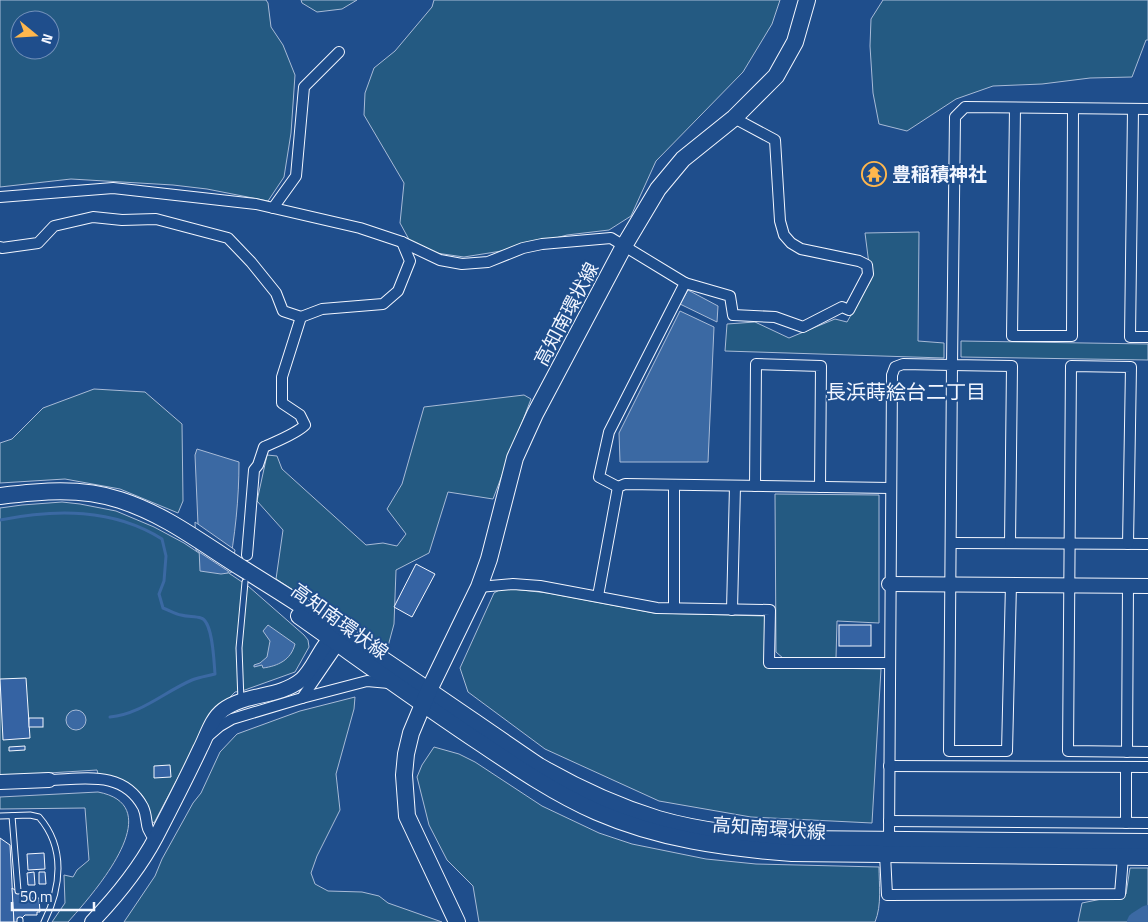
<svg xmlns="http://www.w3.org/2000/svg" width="1148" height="922" font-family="'Titillium Web','Noto Sans JP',sans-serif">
  <rect width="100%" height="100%" fill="#1f4e8c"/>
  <g fill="#245a82" stroke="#a8bbd7" fill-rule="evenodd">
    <path d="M0,0H266L268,3L271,27L283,45L295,75L291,133L284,177L268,201L207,189L173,185L71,179L0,187ZM20,20H50V50H20Z"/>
    <polygon points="301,0 357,0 342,9 317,12 302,3"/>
    <polygon points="434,0 780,0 772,24 743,72 656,161 631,216 609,230 567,235 514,249 464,257 436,253 412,245 400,223 404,183 364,115 365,93 374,68 395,51 432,7"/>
    <polygon points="883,0 1148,0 1148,40 1146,40 1132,77 1090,78 1042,84 993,86 956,99 907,131 879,124 873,93 870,46 871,19"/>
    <polygon points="919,232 918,341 944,343 944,358 725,351 727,324 755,322 789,338 835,319 847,322 871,280 865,233"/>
    <polygon points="961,341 1148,344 1148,360 961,357"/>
    <polygon points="94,389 145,392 182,424 183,501 178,513 120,489 65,479 0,483 0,443 12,439 43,408"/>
    <polygon points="524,395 531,399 493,499 448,492 429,553 396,570 394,624 387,650 276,579 283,530 257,501 267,455 277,456 282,469 366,545 383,543 397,546 406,534 387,509 402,484 424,407"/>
    <polygon points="775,494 879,495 879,623 837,621 836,658 784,659 776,652"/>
    <path d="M62,502L80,504L116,511L154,527L184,543L248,586L304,635L308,640L309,647L295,672L242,691L235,692L209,719L154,823L151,821C149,814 148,804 144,798C135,783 113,777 98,774L97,770L0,776V508L22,505Z"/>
    <polygon points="503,588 548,593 654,613 765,616 766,667 881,669 872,823 751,817 659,801 545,749 468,692 460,668 494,593"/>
    <polygon points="355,697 354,709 336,774 340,810 317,856 311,873 315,884 328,891 362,892 379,896 388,903 442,922 124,922 155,876 162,859 193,803 201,793 220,752 237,734 300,711"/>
    <path d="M434,747L459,754L475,762L542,806L599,833L632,844L706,859L756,864L879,867C879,885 882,905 875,922H479L473,886L447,860L429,825L417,777L422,765Z"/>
    <path d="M98,792C172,806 92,895 68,922H52L65,903L64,875L73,877L77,870L89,860L85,808L0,809V797Z"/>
    <polygon points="1130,868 1148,868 1148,911 1128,922 1078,922 1082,903 1126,894"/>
  </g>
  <g fill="#3b69a3" stroke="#a8bbd7">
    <polygon points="688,290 718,306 717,322 680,304"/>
    <polygon points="680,311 714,327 708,462 620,462 619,433"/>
    <path d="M197,449L239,462C239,499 235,537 228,573L221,574L200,571L195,455Z"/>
    <path d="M268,625L295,644C291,660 278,666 263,668L262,665L254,667V665L260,663L267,657L270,641L263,631Z"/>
    <circle cx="76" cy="720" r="10"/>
  </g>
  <polygon fill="#1f4e8c" stroke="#a8bbd7" points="195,522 235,550 231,573 196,550"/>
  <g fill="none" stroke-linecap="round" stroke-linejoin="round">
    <path stroke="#3b69a3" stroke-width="3" d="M0,520C55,509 113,508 162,539L166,556L164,581L159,594L163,608C169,610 175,614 181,615C188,617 195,616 201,618C213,621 214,663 215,674C207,676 199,677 192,680C164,692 141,714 110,717"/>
    <polyline stroke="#3b69a3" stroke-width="20" points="1137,922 1148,915"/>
  </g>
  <g fill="#3563a3" stroke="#f2f6ff">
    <polygon points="876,166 882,172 872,182 866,176"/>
    <polygon points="416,564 435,574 412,617 394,607"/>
    <rect x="839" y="625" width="32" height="21"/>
    <polygon points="26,678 30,738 3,740 0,679"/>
    <rect x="29" y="718" width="14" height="9"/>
    <polygon points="25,746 25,750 9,751 9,747"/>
    <polygon points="170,765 171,777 154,778 154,766"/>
    <polygon points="0,838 10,845 14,922 0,922"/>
    <polygon points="44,853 45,869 28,870 27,854"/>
    <polygon points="34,872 35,885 28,885 27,873"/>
    <polygon points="39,872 45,872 46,884 39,884"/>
    <polygon points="12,888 27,898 39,898 40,912 37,912 37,915 25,915 18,922 14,922"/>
  </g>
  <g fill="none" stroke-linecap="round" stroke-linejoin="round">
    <defs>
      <g id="lane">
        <polyline points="241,701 239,648 245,582"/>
        <path d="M0,816L30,815L39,817C66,848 61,888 44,922"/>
        <polyline points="12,816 18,891"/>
        <polyline points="20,920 20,922"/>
      </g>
      <g id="street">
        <polyline points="1015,108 1012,336 1072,336 1073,109"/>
        <polyline points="1133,110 1130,337 1148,337"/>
        <polyline points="0,197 113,188 256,204 360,228 402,242 440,260 462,264 488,262 523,248 542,244 611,238 685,283 609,432 599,477 618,487"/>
        <polyline points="273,208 296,176 304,87 339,52"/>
        <polyline points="0,247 2,248 38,243 54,226 93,217 122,220 156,219 228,238 251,262 276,293 283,311 301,317"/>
        <polyline points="685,283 730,296 733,315 775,317 803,327 842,307 849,310 868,274 867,265 859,261 801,249 791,243 784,235 780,221 775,140 734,118"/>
        <polyline points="755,486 756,364 821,366 820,487"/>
        <polyline points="951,543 1148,544"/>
        <polyline points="1010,543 1012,366 952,365 955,117 965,107 1148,109"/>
        <polyline points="1128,544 1131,367 1071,366 1068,751 1148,752"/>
        <path d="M247,555L254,470L258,465L264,447C277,441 296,434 305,425L300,415L282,403V377L301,317L322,309L383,304L398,291L410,261L402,242"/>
        <polyline points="479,587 513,584 540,586 657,608 770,610 769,663 889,663"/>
        <polyline points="598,596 618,487 625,484 890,488"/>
        <polyline points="674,608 674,485"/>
        <polyline points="732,610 735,486"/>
        <polyline points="302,698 367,681 389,683"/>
        <polyline points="206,738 220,726 232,719 302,698 339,644 340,640"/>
        <polyline points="1127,752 1128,585"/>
        <polyline points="889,766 1148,767"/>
        <path d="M49,780C85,779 123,770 143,807C149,820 143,827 155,839"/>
        <polyline points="889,821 1148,823"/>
        <polyline points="1126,823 1126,767"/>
        <polyline points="889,840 892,375 895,367 903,364 952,365 949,751 1007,751 1011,584"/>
        <polyline points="885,854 887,895 1120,894 1123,857"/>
      </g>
      <g id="secondary">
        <polyline points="889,584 1148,586"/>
        <polyline points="0,782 49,780"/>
        <path d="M92,922C117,896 139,869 156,837C171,808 186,779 200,749C207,736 211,719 223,710C245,693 279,698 301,680C316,667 320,643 338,633"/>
      </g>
      <g id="primary">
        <path d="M0,496C40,491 81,487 120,500C167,515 204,545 245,570C346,632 442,700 539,766C577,788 616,806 658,819C703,832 749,836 795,839L1148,842"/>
        <path d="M299,616C360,659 420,703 482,744C519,769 556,794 597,812C659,839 725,848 792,853L1148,857"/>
        <polyline points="457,922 407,816 404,775 406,754 411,733 429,690 479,587 489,559 515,458 535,414 624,246 658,189 683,159 734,118 776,76 795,42 807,0"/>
      </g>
    </defs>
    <use href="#lane" stroke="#f2f6ff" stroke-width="7"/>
    <use href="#street" stroke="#f2f6ff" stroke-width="12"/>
    <use href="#secondary" stroke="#f2f6ff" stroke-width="16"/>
    <use href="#primary" stroke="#f2f6ff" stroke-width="18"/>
    <use href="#lane" stroke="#1f4e8c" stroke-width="5"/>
    <use href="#street" stroke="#1f4e8c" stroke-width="10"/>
    <use href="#secondary" stroke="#1f4e8c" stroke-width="14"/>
    <use href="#primary" stroke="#1f4e8c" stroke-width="16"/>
  </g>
  <defs>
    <symbol id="temple-ring" viewBox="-11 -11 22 22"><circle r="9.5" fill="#1f4e8c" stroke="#ffb74d" stroke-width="1.5"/><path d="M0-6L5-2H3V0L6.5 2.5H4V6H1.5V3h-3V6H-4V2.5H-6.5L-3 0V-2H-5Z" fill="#ffb74d"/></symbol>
  </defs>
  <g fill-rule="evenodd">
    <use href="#temple-ring" x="860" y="160" width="28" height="28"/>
  </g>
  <g text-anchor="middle" stroke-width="4" stroke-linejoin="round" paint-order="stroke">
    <g font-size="19" font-weight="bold" fill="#f2f6ff" stroke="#1f4e8c" text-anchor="start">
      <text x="892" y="181">豊稲積神社</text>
    </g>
    <g font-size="19" fill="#f2f6ff" stroke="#1f4e8c">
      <text transform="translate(566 314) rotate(-62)" y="7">高知南環状線</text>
      <text transform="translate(340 621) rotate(36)" y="7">高知南環状線</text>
      <text transform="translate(769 828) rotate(4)" y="7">高知南環状線</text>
    </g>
    <g font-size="20" fill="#f2f6ff" stroke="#1f4e8c">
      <text x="906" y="399">長浜蒔絵台二丁目</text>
    </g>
  </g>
  <g transform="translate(35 35) rotate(108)"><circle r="24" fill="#1f4e8c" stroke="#7391ba"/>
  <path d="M0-4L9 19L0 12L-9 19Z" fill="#ffb74d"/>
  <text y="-8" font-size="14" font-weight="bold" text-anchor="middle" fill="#f2f6ff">N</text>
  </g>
  <path d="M12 902v8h82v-8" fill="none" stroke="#f2f6ff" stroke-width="2.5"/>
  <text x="20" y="902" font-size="15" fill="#f2f6ff" stroke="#1f4e8c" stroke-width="4" paint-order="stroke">50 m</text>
</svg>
